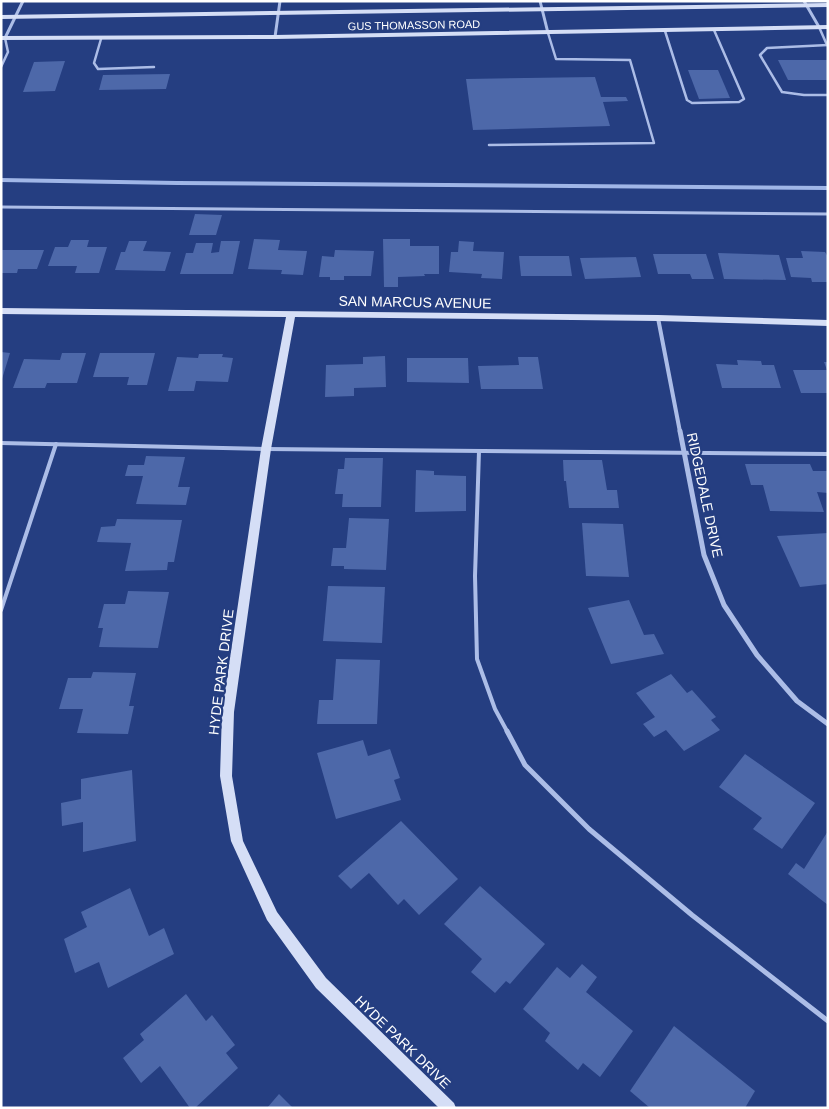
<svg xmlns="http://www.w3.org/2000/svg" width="829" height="1109" font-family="Arial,sans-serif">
  <rect width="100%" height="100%" fill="#253e81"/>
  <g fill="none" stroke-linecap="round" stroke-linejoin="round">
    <polygon fill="#a0b6e7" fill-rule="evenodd" points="1,178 177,181 828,186 828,190 177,185 1,182"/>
  </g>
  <g fill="#4d68a9">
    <polygon points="778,60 828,60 828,80 788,80"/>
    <polygon points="65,61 55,91 23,92 34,62"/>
    <polygon points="688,70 718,70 730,98 699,99"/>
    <polygon points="170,74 166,89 99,90 103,75"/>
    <polygon points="595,77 601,97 626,97 628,101 603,102 610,126 473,130 466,79"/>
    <polygon points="195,214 222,215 216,235 189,235"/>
    <polygon points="254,239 280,240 278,250 307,251 303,275 281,274 282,270 248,269"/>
    <polygon points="383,239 410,239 410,246 439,246 439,274 424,274 425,276 398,277 398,287 384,287"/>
    <polygon points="71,240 89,240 87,247 107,247 99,273 75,273 77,266 48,266 55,247 68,247"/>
    <polygon points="129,241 147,241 143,251 171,252 165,271 115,270 121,252 125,252"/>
    <polygon points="221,241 240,241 233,274 180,274 186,253 193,253 196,243 213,243 211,253 219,252"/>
    <polygon points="459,241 474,242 473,251 504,252 502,279 481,278 482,274 449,272 451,252 458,252"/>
    <polygon points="1,250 44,250 37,269 18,269 17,273 1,273"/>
    <polygon points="335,250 374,251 371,276 344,276 344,280 330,280 330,277 319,277 322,256 334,257"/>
    <polygon points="801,251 825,252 828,257 828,282 812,282 811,278 791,277 786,258 803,258"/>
    <polygon points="718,253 779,255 786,280 724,279"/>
    <polygon points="653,254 706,254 714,279 692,279 690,274 658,274"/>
    <polygon points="519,256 569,256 572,276 521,276"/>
    <polygon points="636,257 641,277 585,279 580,258"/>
    <polygon points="1,352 10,353 2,379 1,379"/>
    <polygon points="62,353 86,353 77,383 47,383 45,388 13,388 24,359 60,360"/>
    <polygon points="100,353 155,353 147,385 127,385 129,377 93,377"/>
    <polygon points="199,354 223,354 222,357 233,358 228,382 196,381 194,391 168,391 177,357 198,358"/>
    <polygon points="385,356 386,387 354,388 354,396 325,397 326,365 363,364 363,357"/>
    <polygon points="518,357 538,357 543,389 481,389 478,366 519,365"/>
    <polygon points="407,358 468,358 469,383 407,382"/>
    <polygon points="737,360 761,361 762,365 774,365 781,388 722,388 716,364 738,365"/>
    <polygon points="824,362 828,362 828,393 801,393 793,370 827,370"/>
    <polygon points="146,456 185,457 178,487 190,487 186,505 136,504 143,476 125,476 128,465 144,465"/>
    <polygon points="345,458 383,458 381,507 342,507 343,494 335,494 338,469 344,469"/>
    <polygon points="563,460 602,460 607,490 617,490 619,508 569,508 566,481 564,481"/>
    <polygon points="745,464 810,464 813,471 828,471 828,493 817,492 824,512 770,511 763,485 751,485"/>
    <polygon points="416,470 434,471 434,475 466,476 466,511 415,512"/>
    <polygon points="349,518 389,519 386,570 344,569 344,566 331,566 333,548 346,548"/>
    <polygon points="117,519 182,520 174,562 168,562 167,570 125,571 131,543 97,542 101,527 115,526"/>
    <polygon points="582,523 623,524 629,577 586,576"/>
    <polygon points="828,533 828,584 800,587 777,536"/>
    <polygon points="328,586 385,587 382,643 323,641"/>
    <polygon points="128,591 169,592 158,648 99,647 103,628 98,628 104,604 125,604"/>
    <polygon points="629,600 644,635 654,634 664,654 611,664 588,608"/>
    <polygon points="336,659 380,660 377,724 317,724 319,700 333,700"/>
    <polygon points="93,672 136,673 129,706 134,706 128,734 77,733 83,709 59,709 68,678 91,678"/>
    <polygon points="671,674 687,693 692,690 716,717 711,720 720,730 684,751 666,730 654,737 643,724 655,717 636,693"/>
    <polygon points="363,740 368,756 390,749 400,778 394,780 401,800 336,819 317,753"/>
    <polygon points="745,754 815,803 782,849 753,829 762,818 719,787"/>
    <polygon points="132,770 136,841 83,852 83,822 62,826 61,803 81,799 81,779"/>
    <polygon points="401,821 458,879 419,915 404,899 398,905 369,873 351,889 338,876"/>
    <polygon points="828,831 828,905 788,874 796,863 804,869"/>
    <polygon points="480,886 545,944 510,984 506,981 495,993 471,972 482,959 444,924"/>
    <polygon points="130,888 149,936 164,928 174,954 108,988 99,962 75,973 64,939 87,927 81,912"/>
    <polygon points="582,964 597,977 586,992 633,1031 600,1077 583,1063 578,1070 545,1041 550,1033 523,1009 557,967 570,978"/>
    <polygon points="186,994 206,1021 212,1015 235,1045 226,1053 238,1068 195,1108 190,1108 160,1066 141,1083 123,1058 144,1040 140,1034"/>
    <polygon points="674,1026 755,1091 745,1108 650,1108 630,1091"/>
    <polygon points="279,1094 293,1108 267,1108"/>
  </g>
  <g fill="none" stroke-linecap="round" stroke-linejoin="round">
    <g stroke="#acbde7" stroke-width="2.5">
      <polyline points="819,27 827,45"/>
      <polyline points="665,31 687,100 692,103 739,102 744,99 714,30"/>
      <polyline points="101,39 94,63 98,69 154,67"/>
      <polyline points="828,45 767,48 760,55 782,92 804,95 828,95"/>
      <polyline points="1,67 8,52 5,38"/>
      <polyline points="489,145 654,143 630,60 556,59 548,33"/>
    </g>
    <polyline stroke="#acbde7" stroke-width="3" points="1,207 828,214"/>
    <g stroke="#acbde7" stroke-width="4">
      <polyline points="1,443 266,449 828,454"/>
      <polyline points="479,451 475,576 477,659 495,709 508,733"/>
      <polyline points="1,610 56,444"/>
    </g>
    <polyline stroke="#acbde7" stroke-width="5" points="507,731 525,765 589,829 692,915 828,1021"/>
    <g stroke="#acbde7" stroke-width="3">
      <polyline points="540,1 548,33"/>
      <polyline points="804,1 819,27"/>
      <polyline points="275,37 280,1"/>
      <polyline points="5,38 23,1"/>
    </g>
    <polyline stroke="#acbde7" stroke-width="4" points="658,318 680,432"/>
    <polyline stroke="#acbde7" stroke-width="5" points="680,431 704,555 724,605 757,655 797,701 828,724"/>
    <g fill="#d5def6" fill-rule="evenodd">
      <polygon points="828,3 828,7 1,19 1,15"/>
      <polygon points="828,25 828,29 275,39 1,40 1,36 275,35"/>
      <polygon points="1,308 658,315 828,320 828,326 658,321 295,317 271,449 234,712 232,776 243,841 277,912 326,978 454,1103 456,1108 439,1108 316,988 267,920 231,841 220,776 222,712 261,449 286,317 1,314"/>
    </g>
  </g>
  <g text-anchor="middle" stroke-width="4.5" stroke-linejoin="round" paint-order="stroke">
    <g font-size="11" fill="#fff" stroke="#253e81">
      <text transform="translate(414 25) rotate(-1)" y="4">GUS THOMASSON ROAD</text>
    </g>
    <g font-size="14" fill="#fff" stroke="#253e81">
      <text transform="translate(415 302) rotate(1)" y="5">SAN MARCUS AVENUE</text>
      <text transform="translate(705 495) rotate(78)" y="5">RIDGEDALE DRIVE</text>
      <text transform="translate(221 672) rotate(-83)" y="5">HYDE PARK DRIVE</text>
      <text transform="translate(403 1042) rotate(44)" y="5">HYDE PARK DRIVE</text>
    </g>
  </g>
  <rect width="829" height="1109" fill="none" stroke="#ffffff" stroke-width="5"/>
</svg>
